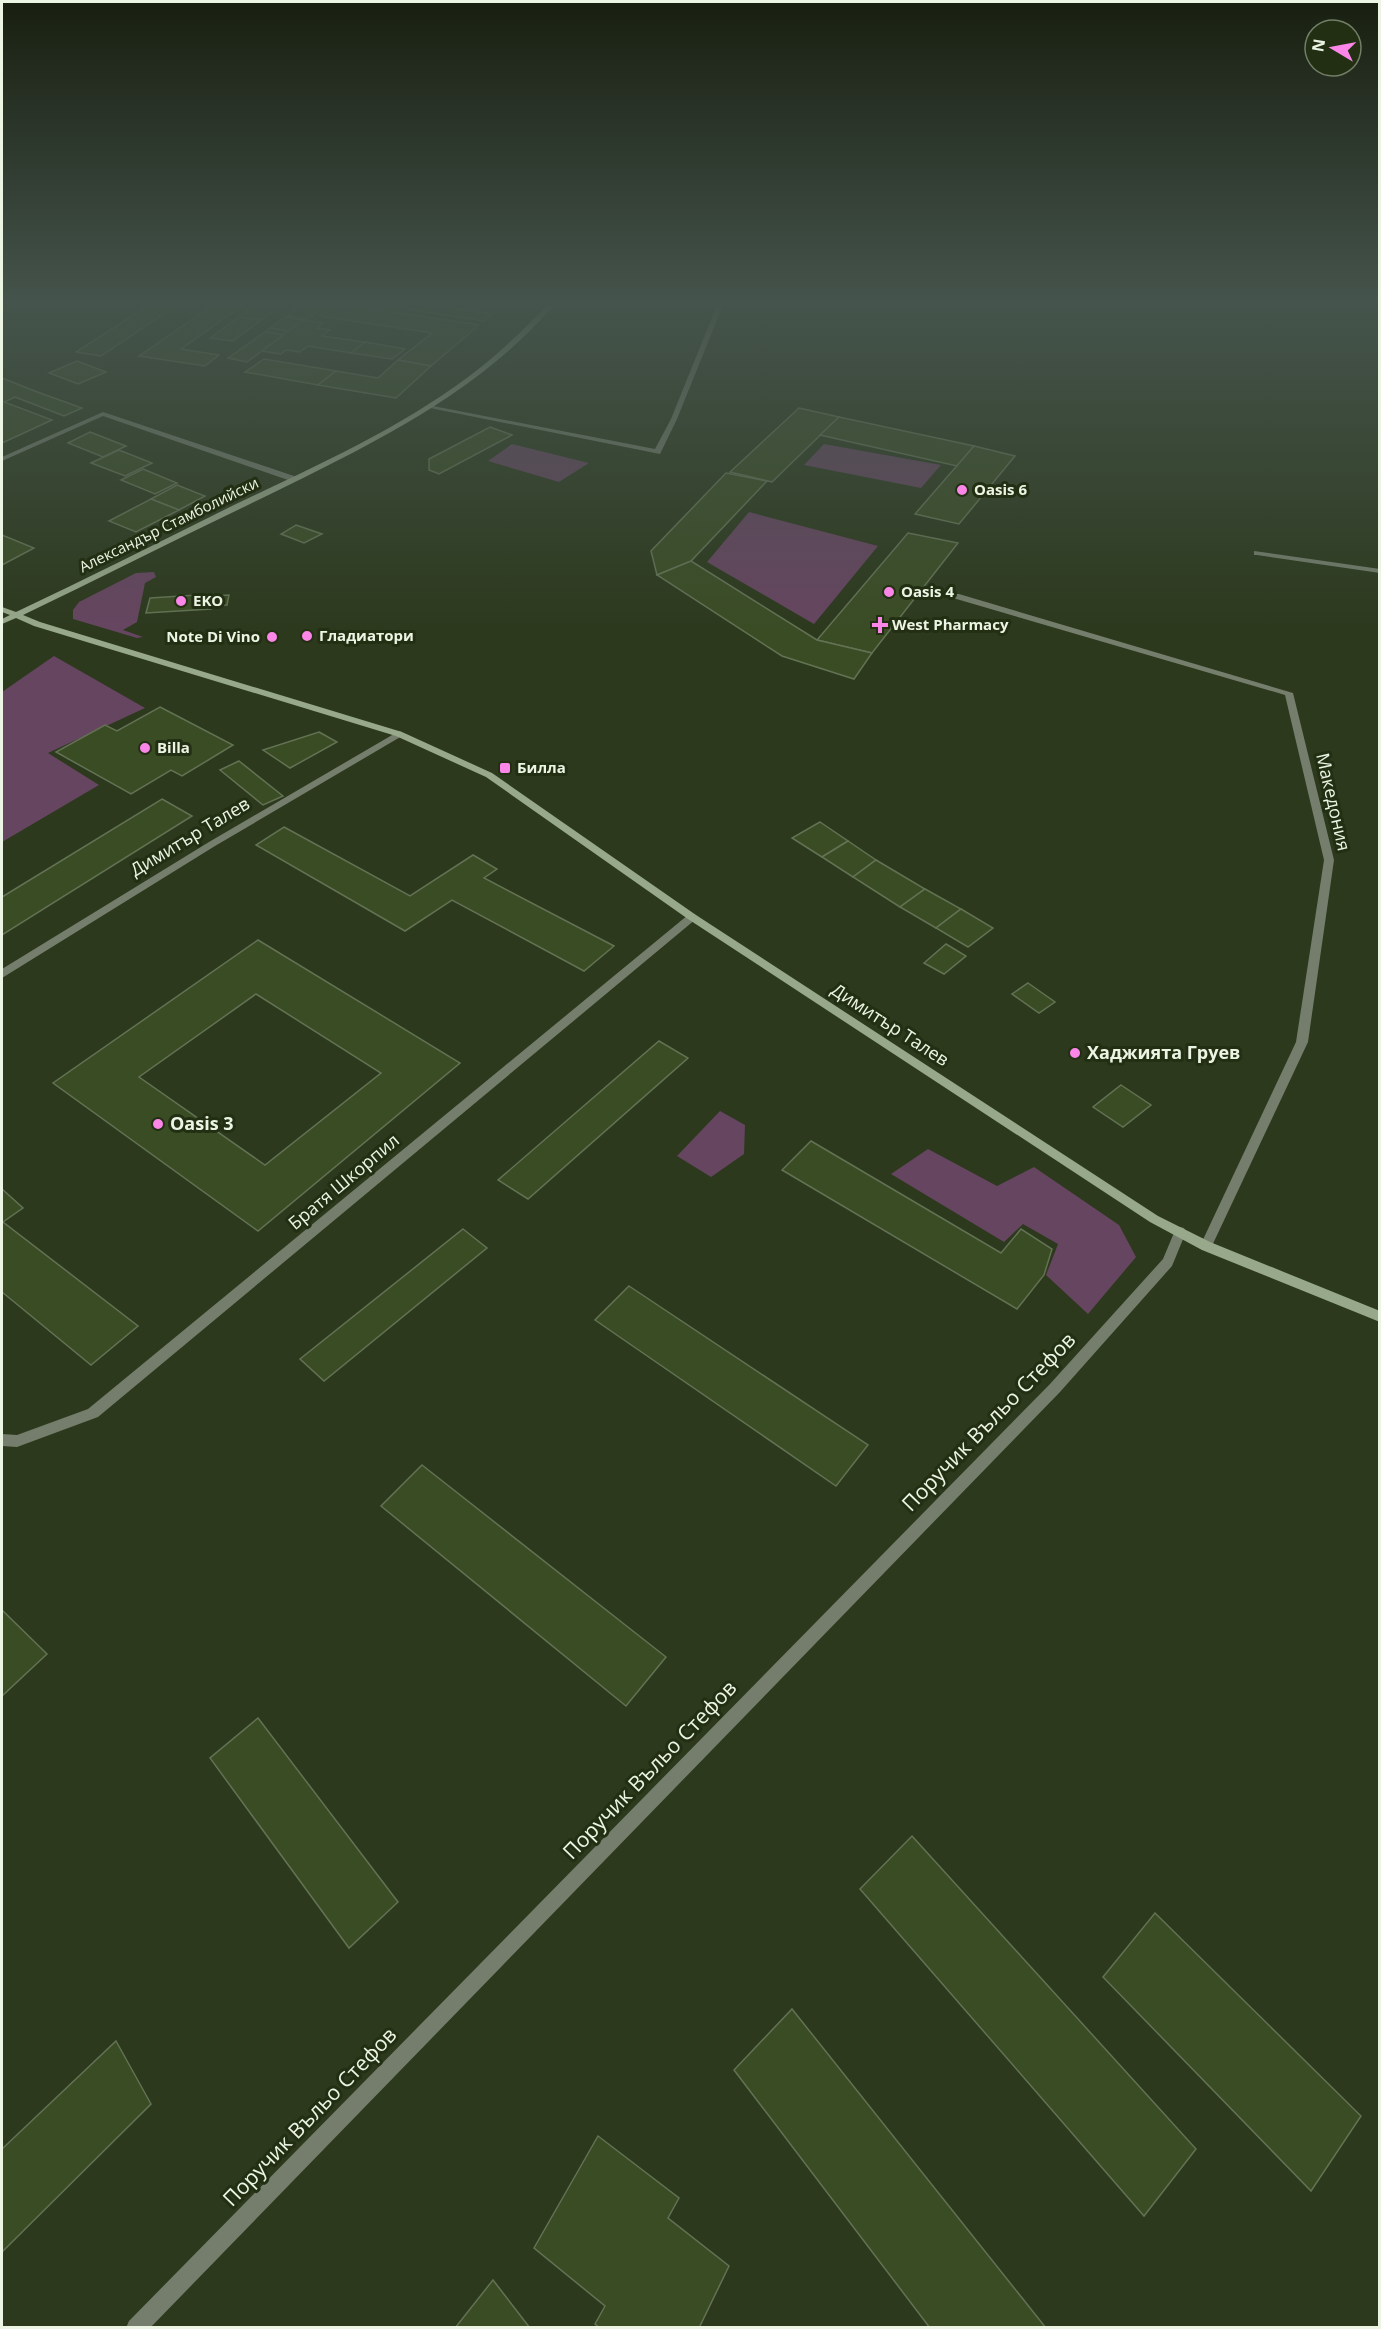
<svg xmlns="http://www.w3.org/2000/svg" width="1381" height="2329" font-family="'Open Sans',sans-serif">
  <rect width="100%" height="100%" fill="#2c391d"/>
  <g fill="#664560">
    <polygon points="512,444 589,463 559,482 488,461"/>
    <polygon points="824,444 941,465 921,488 804,465"/>
    <polygon points="749,512 878,546 814,624 707,562"/>
    <polygon points="154,572 156,577 145,583 137,622 123,630 143,637 137,638 73,619 73,610 79,602 136,573"/>
    <polygon points="54,656 145,708 48,753 99,785 2,842 2,692"/>
    <polygon points="720,1111 745,1125 744,1154 711,1177 677,1156"/>
    <polygon points="928,1149 997,1186 1034,1167 1119,1225 1136,1257 1088,1314 1046,1275 1058,1244 1023,1224 1004,1242 891,1174"/>
  </g>
  <g fill="#3a4c24" stroke="#637254" stroke-width="1.5" fill-rule="evenodd">
    <polygon points="149,305 177,305 101,356 76,352"/>
    <polygon points="213,305 243,305 181,349 219,355 205,366 139,356"/>
    <polygon points="255,305 266,305 279,307 261,320 239,317"/>
    <polygon points="302,305 326,305 308,319 287,316"/>
    <polygon points="335,305 346,305 479,325 431,366 398,360 432,333 320,316"/>
    <polygon points="379,305 432,305 492,314 484,321"/>
    <polygon points="239,317 261,320 233,341 210,338"/>
    <polygon points="285,317 303,320 288,331 270,328"/>
    <polygon points="303,320 323,323 317,328 330,330 322,336 365,342 351,353 308,346 300,352 286,350 281,354 261,351"/>
    <polygon points="270,328 288,331 283,335 265,332"/>
    <polygon points="265,332 283,335 247,362 228,358"/>
    <polygon points="365,342 405,349 392,359 351,353"/>
    <polygon points="264,359 336,371 318,385 245,372"/>
    <polygon points="398,360 431,366 396,398 318,385 336,371 378,378"/>
    <polygon points="77,361 106,372 78,384 49,373"/>
    <polygon points="2,378 32,390 82,408 64,416 15,397 4,402 52,420 2,443"/>
    <polygon points="799,408 839,417 772,482 730,472"/>
    <polygon points="839,417 974,446 957,466 820,435"/>
    <polygon points="490,427 512,435 439,474 429,470 429,459"/>
    <polygon points="90,432 126,446 103,457 68,443"/>
    <polygon points="974,446 1015,456 959,524 915,514"/>
    <polygon points="119,450 152,463 125,476 91,463"/>
    <polygon points="143,469 177,483 155,494 121,480"/>
    <polygon points="726,473 767,481 691,561 657,575 651,551"/>
    <polygon points="177,485 205,496 179,510 151,499"/>
    <polygon points="151,499 179,510 136,532 109,521"/>
    <polygon points="296,525 322,534 304,543 281,534"/>
    <polygon points="908,533 958,543 872,653 817,640"/>
    <polygon points="2,535 34,548 2,565"/>
    <polygon points="691,561 817,640 872,653 854,679 782,656 657,575"/>
    <polygon points="213,594 211,609 146,613 150,598"/>
    <polygon points="229,595 227,605 211,606 213,596"/>
    <polygon points="160,707 233,745 182,776 171,770 131,794 56,752 105,725 117,731"/>
    <polygon points="319,732 337,742 290,768 263,750"/>
    <polygon points="239,761 283,796 263,805 220,770"/>
    <polygon points="162,799 192,816 2,935 2,897"/>
    <polygon points="820,822 848,841 822,857 792,838"/>
    <polygon points="284,827 410,896 473,855 497,869 484,878 614,946 584,971 452,900 405,931 256,845"/>
    <polygon points="848,841 876,860 853,877 822,857"/>
    <polygon points="876,860 925,889 900,907 853,877"/>
    <polygon points="925,889 961,909 936,928 900,907"/>
    <polygon points="961,909 993,928 968,947 936,928"/>
    <path d="M258,940L460,1063L258,1231L53,1083ZM256,994L381,1073L265,1165L139,1077Z"/>
    <polygon points="946,944 966,956 944,974 924,963"/>
    <polygon points="1028,983 1055,1002 1039,1013 1012,994"/>
    <polygon points="659,1041 688,1058 528,1199 498,1180"/>
    <polygon points="1121,1085 1151,1105 1123,1127 1093,1107"/>
    <polygon points="811,1141 1001,1253 1021,1229 1052,1249 1044,1275 1017,1309 782,1170"/>
    <polygon points="2,1189 23,1208 3,1222 138,1326 91,1365 2,1292"/>
    <polygon points="463,1229 487,1248 324,1381 300,1359"/>
    <polygon points="629,1286 868,1445 836,1486 595,1320"/>
    <polygon points="422,1465 666,1657 626,1706 381,1506"/>
    <polygon points="2,1610 47,1654 2,1696"/>
    <polygon points="258,1718 398,1902 349,1948 210,1758"/>
    <polygon points="912,1836 1196,2149 1144,2216 860,1889"/>
    <polygon points="1155,1913 1361,2116 1311,2191 1103,1977"/>
    <polygon points="792,2009 1046,2328 930,2328 734,2070"/>
    <polygon points="116,2041 151,2104 2,2252 2,2149"/>
    <polygon points="598,2136 679,2198 668,2218 729,2266 699,2328 600,2328 595,2324 605,2306 534,2248"/>
    <polygon points="493,2280 530,2328 455,2328"/>
  </g>
  <g fill="none" stroke-linecap="round" stroke-linejoin="round">
    <g fill="#757e6c" fill-rule="evenodd">
      <polygon points="717,305 723,305 677,419 660,454 425,407 428,405 655,449 671,419"/>
      <polygon points="103,412 297,477 298,479 291,481 103,416 2,461 2,457"/>
      <polygon points="1254,551 1380,569 1380,573 1257,555 1254,555"/>
      <polygon points="953,594 959,594 1293,693 1334,860 1308,1042 1210,1250 1202,1250 1200,1246 1296,1042 1324,860 1285,695 953,598"/>
      <polygon points="399,731 402,732 402,736 215,846 2,978 2,969 209,842"/>
      <polygon points="692,914 696,915 697,917 696,919 98,1417 17,1447 2,1446 2,1434 17,1435 88,1409 688,915"/>
      <polygon points="1180,1227 1184,1228 1186,1232 1172,1266 1060,1392 150,2328 126,2328 129,2321 1050,1384 1163,1259 1176,1228"/>
    </g>
    <path fill="#98a88a" fill-rule="evenodd" d="M548,305H554C473,399 357,451 248,505C173,541 98,579 23,615L40,622L402,732L492,773L696,915L1158,1216L1210,1242L1380,1311V1322L1202,1250L1150,1222L688,919L486,777L396,736L34,626L16,618L2,624V619L10,615L2,612V607L16,612C90,577 163,540 236,504C320,464 408,425 481,367C505,348 526,327 548,305Z"/>
  </g>
  <linearGradient id="sky" x2="0" y2="1"><stop stop-color="#181f10"/><stop offset="0.48" stop-color="#45544c"/><stop offset="1" stop-color="#45544c" stop-opacity="0"/></linearGradient>
  <rect width="1381" height="631" fill="url(#sky)"/>
  <g fill="#fa87e7" stroke="#222f13" stroke-width="2">
    <circle cx="962" cy="490" r="6"/>
    <circle cx="889" cy="592" r="6"/>
    <circle cx="181" cy="601" r="6"/>
    <path d="M877 616h6v6h6v6h-6v6h-6v-6h-6v-6h6z"/>
    <circle cx="307" cy="636" r="6"/>
    <circle cx="272" cy="637" r="6"/>
    <circle cx="145" cy="748" r="6"/>
    <rect x="499" y="762" width="12" height="12" rx="3"/>
    <circle cx="1075" cy="1053" r="6"/>
    <circle cx="158" cy="1124" r="6"/>
  </g>
  <g text-anchor="middle" stroke-width="6" stroke-linejoin="round" paint-order="stroke">
    <g font-size="15" font-weight="bold" fill="#ecf5e4" stroke="#222f13" text-anchor="start">
      <text x="974" y="495">Oasis 6</text>
      <text x="901" y="597">Oasis 4</text>
      <text x="193" y="606">EKO</text>
      <text x="892" y="630">West Pharmacy</text>
      <text x="319" y="641">Гладиатори</text>
      <text x="260" y="642" text-anchor="end">Note Di Vino</text>
      <text x="157" y="753">Billa</text>
      <text x="517" y="773">Билла</text>
    </g>
    <g font-size="15" fill="#ecf5e4" stroke="#222f13">
      <text transform="translate(169 525) rotate(-26)" y="5">Александър Стамболийски</text>
    </g>
    <g font-size="18" fill="#ecf5e4" stroke="#222f13">
      <text transform="translate(1333 802) rotate(77)" y="6">Македония</text>
      <text transform="translate(190 837) rotate(-31)" y="6">Димитър Талев</text>
      <text transform="translate(890 1025) rotate(33)" y="6">Димитър Талев</text>
      <text transform="translate(344 1182) rotate(-40)" y="6">Братя Шкорпил</text>
    </g>
    <g font-size="18" font-weight="bold" fill="#ecf5e4" stroke="#222f13" text-anchor="start">
      <text x="1087" y="1059">Хаджията Груев</text>
      <text x="170" y="1130">Oasis 3</text>
    </g>
    <g font-size="21" fill="#ecf5e4" stroke="#222f13">
      <text transform="translate(989 1422) rotate(-46)" y="7">Поручик Въльо Стефов</text>
      <text transform="translate(650 1770) rotate(-46)" y="7">Поручик Въльо Стефов</text>
      <text transform="translate(310 2117) rotate(-46)" y="7">Поручик Въльо Стефов</text>
    </g>
  </g>
  <rect width="1381" height="2329" fill="none" stroke="#ecf5e4" stroke-width="6"/>
  <g transform="translate(1333 48) rotate(280)"><circle r="28" fill="#222f13" stroke="#737e67" stroke-width="1.5"/>
  <path d="M0-4.5L10 22L0 15L-10 22Z" fill="#fa87e7"/>
  <text y="-9" font-size="16" font-weight="bold" text-anchor="middle" fill="#ecf5e4">N</text>
  </g>
</svg>
